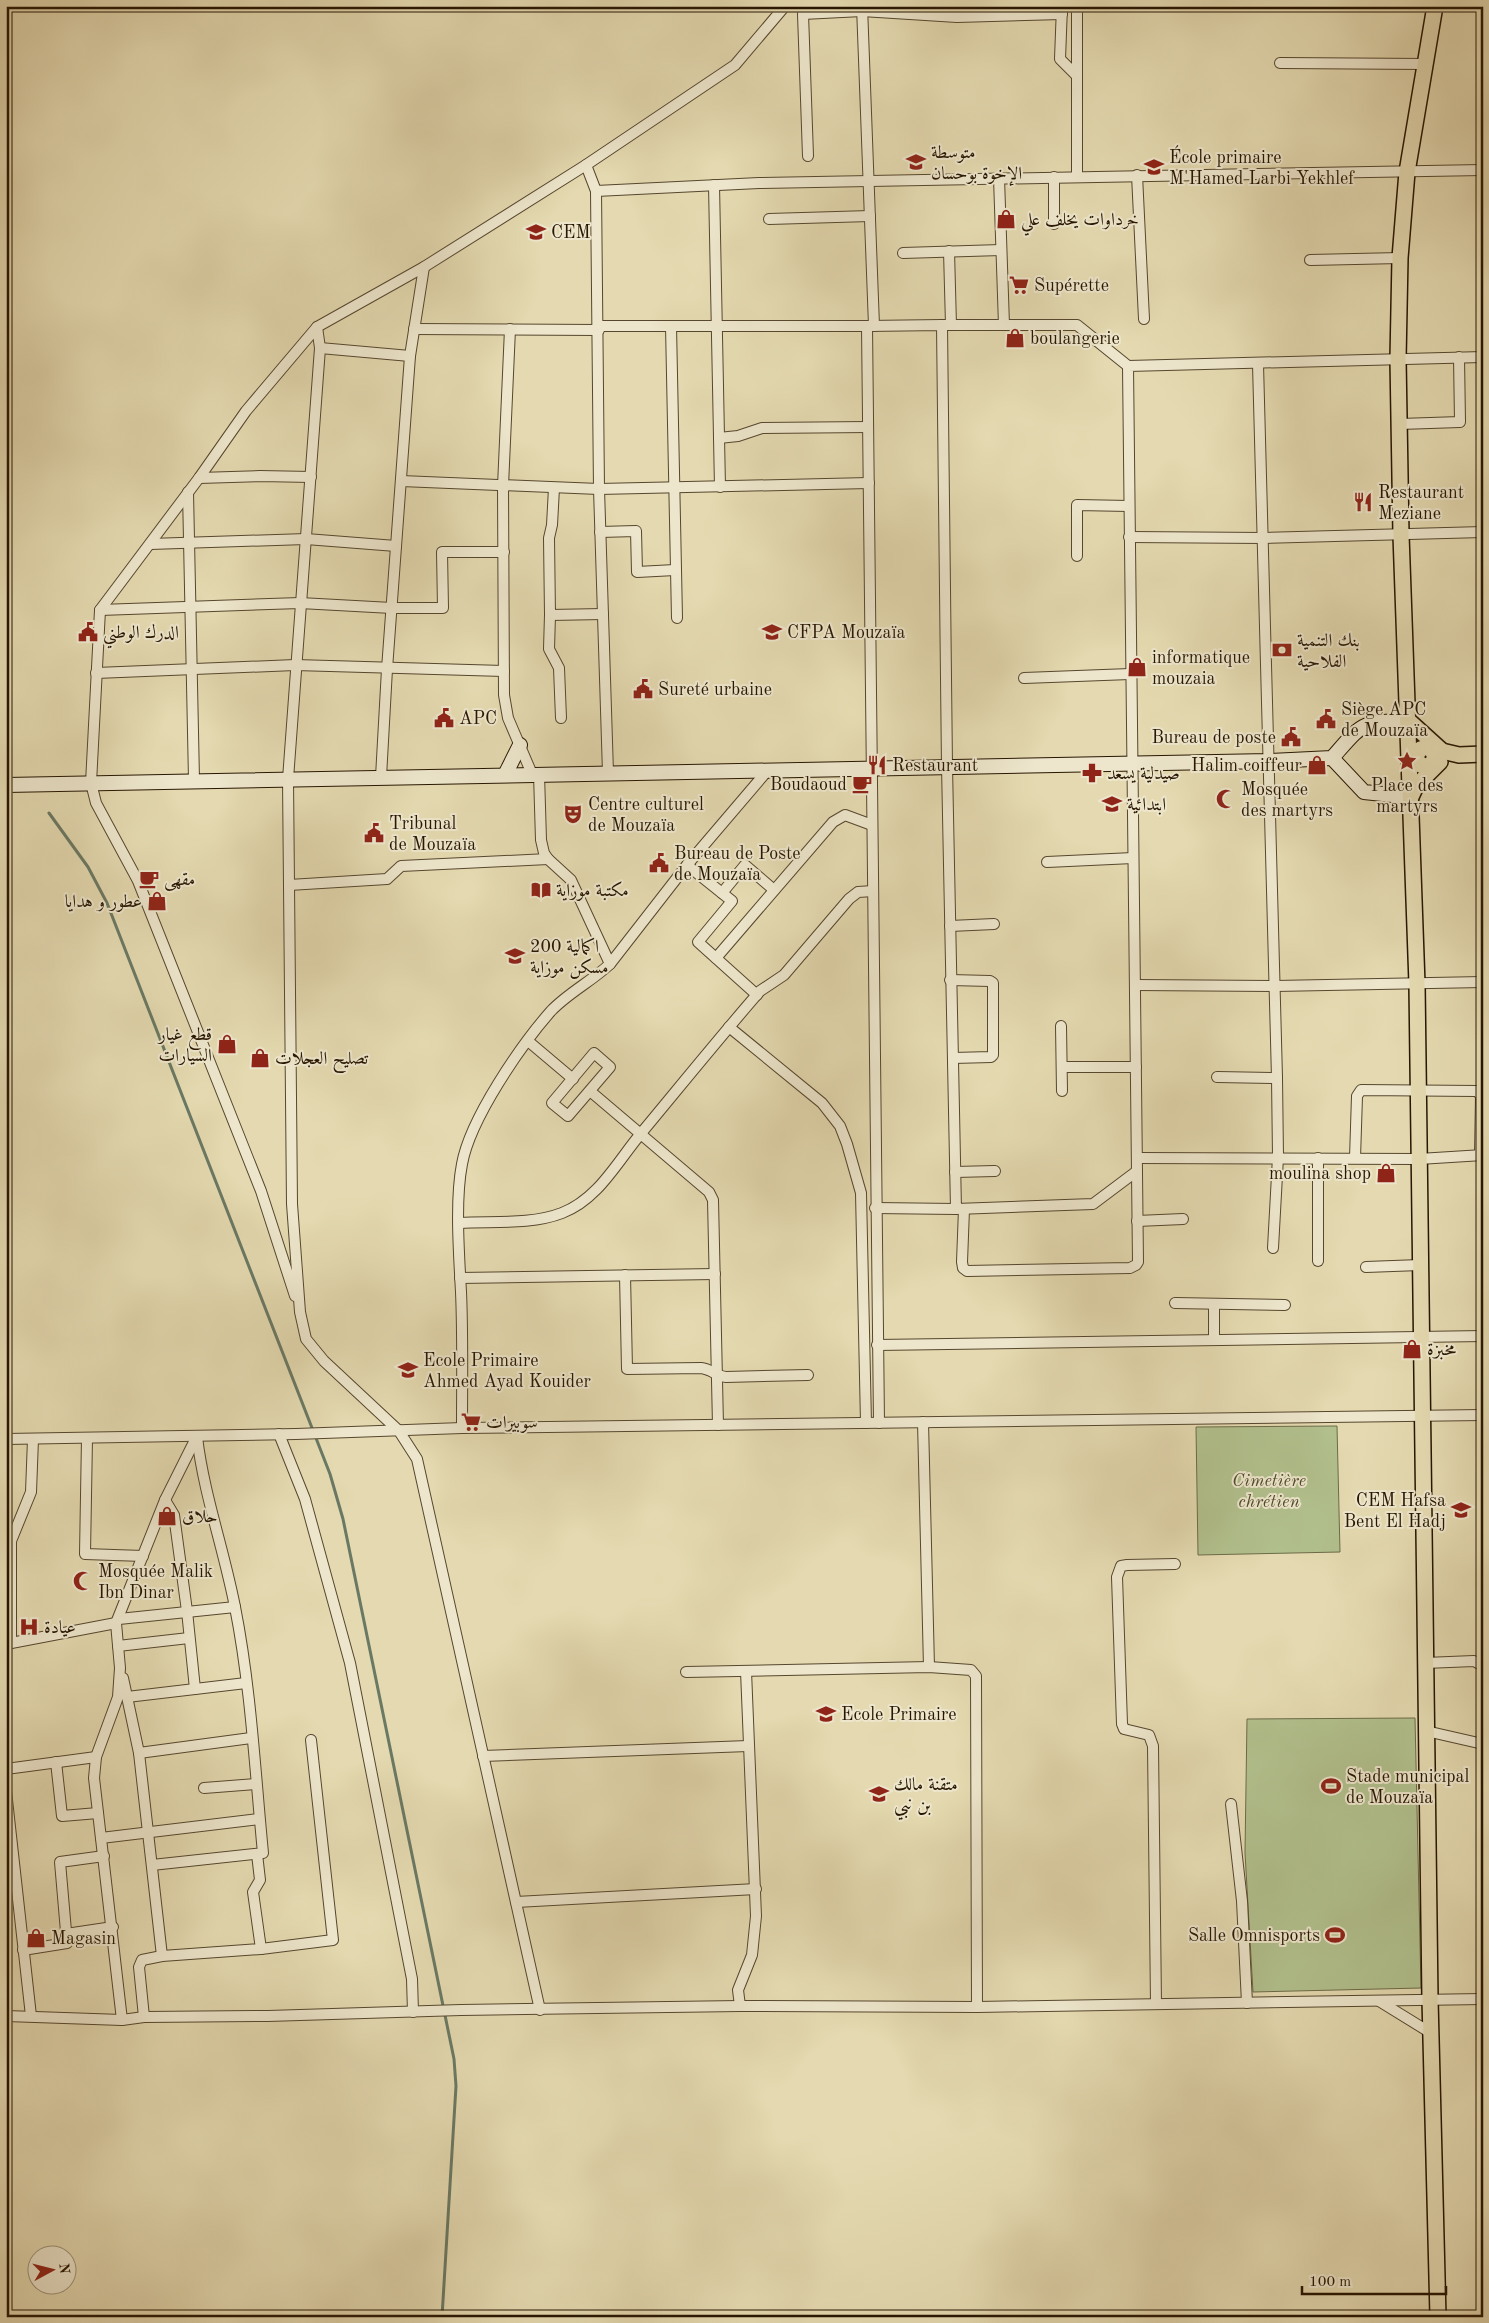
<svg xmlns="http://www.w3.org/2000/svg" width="1489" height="2323" font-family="'Old Standard TT',Amiri,serif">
  <rect width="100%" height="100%" fill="#e4d9b0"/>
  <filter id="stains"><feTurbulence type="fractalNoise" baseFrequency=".004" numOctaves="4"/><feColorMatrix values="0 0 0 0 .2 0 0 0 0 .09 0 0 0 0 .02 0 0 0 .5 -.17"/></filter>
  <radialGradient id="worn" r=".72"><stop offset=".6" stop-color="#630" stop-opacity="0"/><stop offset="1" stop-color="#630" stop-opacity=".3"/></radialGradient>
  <g fill="#b1c08d" stroke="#6c6b48">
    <polygon points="1337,1426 1340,1552 1198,1555 1196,1427"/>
    <polygon points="1415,1718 1421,1988 1253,1992 1245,1853 1247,1719"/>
  </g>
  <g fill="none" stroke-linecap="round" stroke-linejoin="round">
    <polyline stroke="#6a7964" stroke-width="3" points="49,813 88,867 107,903 330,1474 343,1519 454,2059 456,2086 442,2317"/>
    <defs>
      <g id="street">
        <polyline points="862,6 874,326"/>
        <polyline points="1062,6 1060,59 1077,76"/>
        <polyline points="1280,63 1426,64"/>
        <polyline points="808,156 803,14 862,11 957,17 1062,14"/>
        <polyline points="586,165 596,191 759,183 1483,170"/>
        <polyline points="1137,175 1144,319"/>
        <polyline points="1077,176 1077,6"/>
        <polyline points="1054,177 1054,224"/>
        <polyline points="999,178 1004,325"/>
        <polyline points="714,185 720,487"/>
        <polyline points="596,191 599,489 608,773"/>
        <polyline points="769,219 870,216"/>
        <polyline points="949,251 951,325"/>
        <polyline points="903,253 1001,250"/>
        <polyline points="1310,260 1400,258"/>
        <polyline points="942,325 1077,325 1128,366"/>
        <polyline points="599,326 867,326 879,1423"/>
        <polyline points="671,326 677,618"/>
        <polyline points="867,326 942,325 947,766 956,1209 1093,1204 1137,1171"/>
        <polyline points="317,327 320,348 288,779 292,1204 300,1312 306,1339 324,1361 399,1431 417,1459 540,2010"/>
        <polyline points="414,329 599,330"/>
        <polyline points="510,329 503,486 504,695 508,718 532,774"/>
        <polyline points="320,348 410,356"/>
        <polyline points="1258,364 1277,1078 1278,1157 1273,1248"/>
        <polyline points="1400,424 1460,422 1459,357"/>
        <polyline points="719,438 738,436 762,428 868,427"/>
        <polyline points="199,478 260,476 311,477"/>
        <polyline points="401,481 599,489 869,483"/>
        <polyline points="554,488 552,525 549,538 550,615 603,614"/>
        <polyline points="188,492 194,780"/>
        <polyline points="600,532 636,531 637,572 675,570"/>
        <polyline points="1129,537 1264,538 1483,532"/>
        <polyline points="150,544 306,539 396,546"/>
        <polyline points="1077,556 1077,505 1129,506"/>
        <polyline points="100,610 300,603 392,608 443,608 442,552 504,552"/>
        <polyline points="550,615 549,649 559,668 561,718"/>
        <polyline points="96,673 295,665 504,671"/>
        <polyline points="1024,678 1130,674"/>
        <polyline points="539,774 541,840 544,853 548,859 571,880 610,964"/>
        <polyline points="381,777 387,669 410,356 424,267"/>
        <polyline points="1047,862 1133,858"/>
        <polyline points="687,865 732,901 698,942 757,995"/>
        <polyline points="289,885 387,879 401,866 548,859"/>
        <polyline points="722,893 745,865 774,890"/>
        <polyline points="950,926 994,924"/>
        <polyline points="716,958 833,822 845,815 872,825"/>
        <polyline points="950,980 990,981 993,983 993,1055 991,1057 953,1058"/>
        <polyline points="1136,985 1275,986 1483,982"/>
        <polyline points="1061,1026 1062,1091"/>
        <polyline points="729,1027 822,1103 840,1126 847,1144 861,1193 866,1423"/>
        <polyline points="528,1041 573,1079"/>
        <polygon points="594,1053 610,1067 568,1116 552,1103"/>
        <polyline points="1062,1067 1136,1067"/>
        <polyline points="1217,1077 1277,1078"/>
        <polyline points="590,1091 709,1192 713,1200 718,1425"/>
        <polyline points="1137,1158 1419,1159 1483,1155"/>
        <polyline points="1355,1158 1357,1096 1361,1090 1477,1091 1481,1096 1480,1155"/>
        <polyline points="955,1172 995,1171"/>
        <polyline points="875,1208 956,1209"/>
        <polyline points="964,1209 962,1262 963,1268 967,1271 1130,1268 1136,1265 1138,1262 1128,366 1483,357"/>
        <polyline points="1137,1221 1183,1219"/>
        <path d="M460,1223C492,1221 531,1225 562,1213C599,1199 618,1160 643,1131C682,1084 720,1037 760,991L784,975L849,899L858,892L873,891"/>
        <polyline points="1318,1261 1318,1158"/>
        <polyline points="1366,1267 1420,1265"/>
        <path d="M625,1275L627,1369L701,1368C711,1369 716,1376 726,1377L808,1375"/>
        <polyline points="460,1278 715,1274"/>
        <polyline points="295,1296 261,1191 138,881 96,803 91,783 100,610 199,478 246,411 317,327 424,267 586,165 735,65 785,6"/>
        <polyline points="1175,1303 1285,1305"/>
        <polyline points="1214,1304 1214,1340"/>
        <polyline points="877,1345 1483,1336"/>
        <polyline points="923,1422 929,1667"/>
        <path d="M462,1428C462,1383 463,1337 461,1292C459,1254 455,1200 462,1164C470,1119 521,1045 551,1011C568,993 592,981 610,964L687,865L768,770"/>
        <polyline points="279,1434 305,1499 350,1663 412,1979 413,2012"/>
        <polyline points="87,1438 85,1554 143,1556"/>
        <polyline points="6,1439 296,1434 462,1428 1483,1415"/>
        <polyline points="165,1500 174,1515 187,1611 195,1689"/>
        <polyline points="119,1619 235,1607"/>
        <polyline points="11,1643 11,1541 31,1492 33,1439"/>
        <polyline points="6,1644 116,1623"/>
        <polyline points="118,1646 189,1638"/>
        <polyline points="1425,1663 1474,1661 1483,1666"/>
        <polyline points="686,1672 929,1667 971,1670 976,1676 977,2007"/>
        <polyline points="123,1678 139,1753 162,1956"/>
        <polyline points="127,1697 246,1683"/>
        <polyline points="1426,1731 1483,1744"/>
        <polyline points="139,1753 251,1738"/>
        <polyline points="483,1756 748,1746"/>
        <polyline points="56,1762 62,1816 98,1813"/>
        <polyline points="6,1769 96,1757"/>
        <polyline points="204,1788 256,1784"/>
        <polyline points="6,1791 31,2016"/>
        <polyline points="1231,1804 1242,1901 1247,2003"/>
        <polyline points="101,1838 259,1819"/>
        <path d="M152,1865L263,1853C255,1771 251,1688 235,1607C224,1550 204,1495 197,1437"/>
        <polyline points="516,1902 756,1889"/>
        <polyline points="66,1934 113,1927"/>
        <polyline points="261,1949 333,1940 311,1740"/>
        <polyline points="23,1950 67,1943 60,1862 104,1856"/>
        <polyline points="1379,2001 1431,2033"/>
        <polyline points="1156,2004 1153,1746 1149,1735 1124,1729 1122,1724 1117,1577 1121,1566 1127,1565 1175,1564"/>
        <polyline points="740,2006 738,1990 752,1955 756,1916 746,1671"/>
        <polyline points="6,2016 122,2020 144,2017 268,2016 461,2010 740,2006 977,2007 1483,1999"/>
        <polyline points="144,2017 139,1967 142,1960 162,1956 261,1949 253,1892 260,1880 257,1854"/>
        <polyline points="122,2020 94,1778 96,1757 118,1697 120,1668 116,1623 165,1500 197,1436"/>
      </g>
      <g id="secondary">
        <polyline points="1332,758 1364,792 1411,797"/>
        <polyline points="505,775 520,745"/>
        <path d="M6,785L1269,761L1332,758C1364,722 1360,722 1409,721"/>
      </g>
      <g id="primary">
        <polyline points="1435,6 1407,172 1400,258 1398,359 1401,535 1417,984 1430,1999 1438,2317"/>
        <polyline points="1409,721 1441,750"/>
        <polyline points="1429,748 1459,755 1483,754"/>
        <path d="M1410,752C1414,763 1424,772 1434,761V752L1426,747L1420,749L1416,757L1420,765"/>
        <polyline points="1411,797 1416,786 1440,762"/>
      </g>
    </defs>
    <use href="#street" stroke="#56472e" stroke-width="12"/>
    <use href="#secondary" stroke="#271602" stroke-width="16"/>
    <use href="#primary" stroke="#271602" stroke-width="18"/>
    <use href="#street" stroke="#ede6cc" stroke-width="10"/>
    <use href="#secondary" stroke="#ede6cc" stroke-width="14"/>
    <use href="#primary" stroke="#e4d9b0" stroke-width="15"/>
  </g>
  <defs>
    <symbol id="school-bare" viewBox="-9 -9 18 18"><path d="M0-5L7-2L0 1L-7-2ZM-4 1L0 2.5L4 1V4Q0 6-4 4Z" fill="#8f2418" stroke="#ede6cc" stroke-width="2.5" paint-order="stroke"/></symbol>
    <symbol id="shop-bare" viewBox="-9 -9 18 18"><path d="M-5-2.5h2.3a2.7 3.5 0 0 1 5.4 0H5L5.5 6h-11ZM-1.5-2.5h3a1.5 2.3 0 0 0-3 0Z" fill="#8f2418" stroke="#ede6cc" stroke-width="2.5" paint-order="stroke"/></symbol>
    <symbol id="supermarket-bare" viewBox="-9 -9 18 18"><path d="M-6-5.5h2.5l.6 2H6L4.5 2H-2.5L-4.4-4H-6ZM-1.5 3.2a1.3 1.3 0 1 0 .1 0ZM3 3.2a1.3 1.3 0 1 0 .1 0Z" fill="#8f2418" stroke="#ede6cc" stroke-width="2.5" paint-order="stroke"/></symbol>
    <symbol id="restaurant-bare" viewBox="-9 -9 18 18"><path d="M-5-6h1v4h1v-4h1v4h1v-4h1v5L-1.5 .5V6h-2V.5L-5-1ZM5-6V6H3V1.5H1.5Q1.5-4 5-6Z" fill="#8f2418" stroke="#ede6cc" stroke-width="2.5" paint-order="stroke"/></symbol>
    <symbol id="civic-bare" viewBox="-9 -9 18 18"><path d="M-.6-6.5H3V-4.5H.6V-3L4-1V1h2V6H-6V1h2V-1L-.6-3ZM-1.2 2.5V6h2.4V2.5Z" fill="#8f2418" stroke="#ede6cc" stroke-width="2.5" paint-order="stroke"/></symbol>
    <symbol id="university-bare" viewBox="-9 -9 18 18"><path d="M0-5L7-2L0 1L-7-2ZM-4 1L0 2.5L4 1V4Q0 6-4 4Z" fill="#8f2418" stroke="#ede6cc" stroke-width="2.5" paint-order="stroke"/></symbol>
    <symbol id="bank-bare" viewBox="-9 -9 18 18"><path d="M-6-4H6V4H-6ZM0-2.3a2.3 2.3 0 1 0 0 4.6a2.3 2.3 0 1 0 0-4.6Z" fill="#8f2418" stroke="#ede6cc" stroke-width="2.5" paint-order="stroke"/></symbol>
    <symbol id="sight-bare" viewBox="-9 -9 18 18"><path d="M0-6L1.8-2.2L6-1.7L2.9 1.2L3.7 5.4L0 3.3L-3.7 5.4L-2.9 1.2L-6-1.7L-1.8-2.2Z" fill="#8f2418" stroke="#ede6cc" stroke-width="2.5" paint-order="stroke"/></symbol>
    <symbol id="pharmacy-bare" viewBox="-9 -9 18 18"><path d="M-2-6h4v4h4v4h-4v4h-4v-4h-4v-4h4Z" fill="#8f2418" stroke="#ede6cc" stroke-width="2.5" paint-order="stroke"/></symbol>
    <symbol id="cafe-bare" viewBox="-9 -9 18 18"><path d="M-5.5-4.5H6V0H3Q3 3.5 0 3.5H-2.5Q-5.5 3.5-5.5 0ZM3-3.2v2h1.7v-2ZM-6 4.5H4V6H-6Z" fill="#8f2418" stroke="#ede6cc" stroke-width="2.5" paint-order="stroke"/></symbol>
    <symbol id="mosque-bare" viewBox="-9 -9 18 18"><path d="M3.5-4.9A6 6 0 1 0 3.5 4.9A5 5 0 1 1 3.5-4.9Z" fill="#8f2418" stroke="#ede6cc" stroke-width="2.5" paint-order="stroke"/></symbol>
    <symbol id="theatre-bare" viewBox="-9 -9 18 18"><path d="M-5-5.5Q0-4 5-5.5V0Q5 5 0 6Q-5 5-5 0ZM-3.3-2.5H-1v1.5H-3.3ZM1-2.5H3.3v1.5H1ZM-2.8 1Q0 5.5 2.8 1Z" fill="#8f2418" stroke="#ede6cc" stroke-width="2.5" paint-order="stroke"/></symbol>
    <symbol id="library-bare" viewBox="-9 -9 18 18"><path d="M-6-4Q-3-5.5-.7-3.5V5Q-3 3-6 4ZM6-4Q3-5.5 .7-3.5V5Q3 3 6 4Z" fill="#8f2418" stroke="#ede6cc" stroke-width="2.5" paint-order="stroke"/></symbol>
    <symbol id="hospital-bare" viewBox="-9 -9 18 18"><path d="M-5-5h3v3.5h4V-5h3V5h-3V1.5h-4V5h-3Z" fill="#8f2418" stroke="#ede6cc" stroke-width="2.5" paint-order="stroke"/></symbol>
    <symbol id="stadium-bare" viewBox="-9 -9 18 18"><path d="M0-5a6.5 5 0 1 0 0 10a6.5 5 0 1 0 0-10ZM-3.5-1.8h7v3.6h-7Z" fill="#8f2418" stroke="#ede6cc" stroke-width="2.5" paint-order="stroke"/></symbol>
  </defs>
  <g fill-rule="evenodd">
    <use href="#school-bare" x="902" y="148" width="28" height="28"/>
    <use href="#school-bare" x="1140" y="153" width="28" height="28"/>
    <use href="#shop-bare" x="992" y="205" width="28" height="28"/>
    <use href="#school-bare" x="522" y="218" width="28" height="28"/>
    <use href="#supermarket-bare" x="1005" y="271" width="28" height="28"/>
    <use href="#shop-bare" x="1001" y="324" width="28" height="28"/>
    <use href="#restaurant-bare" x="1349" y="488" width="28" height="28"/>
    <use href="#civic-bare" x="74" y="618" width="28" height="28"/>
    <use href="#university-bare" x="758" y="618" width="28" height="28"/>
    <use href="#bank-bare" x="1268" y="636" width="28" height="28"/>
    <use href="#shop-bare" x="1123" y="653" width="28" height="28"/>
    <use href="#civic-bare" x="629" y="675" width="28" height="28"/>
    <use href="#civic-bare" x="430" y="704" width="28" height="28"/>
    <use href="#civic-bare" x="1312" y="705" width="28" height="28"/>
    <use href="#civic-bare" x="1277" y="723" width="28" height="28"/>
    <use href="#sight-bare" x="1393" y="747" width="28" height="28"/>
    <use href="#restaurant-bare" x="863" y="751" width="28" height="28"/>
    <use href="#shop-bare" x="1303" y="751" width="28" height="28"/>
    <use href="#pharmacy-bare" x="1078" y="759" width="28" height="28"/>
    <use href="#cafe-bare" x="848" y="770" width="28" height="28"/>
    <use href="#mosque-bare" x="1212" y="785" width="28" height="28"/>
    <use href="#school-bare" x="1098" y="790" width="28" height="28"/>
    <use href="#theatre-bare" x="559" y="800" width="28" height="28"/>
    <use href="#civic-bare" x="360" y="819" width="28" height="28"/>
    <use href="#civic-bare" x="645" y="849" width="28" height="28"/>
    <use href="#cafe-bare" x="135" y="865" width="28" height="28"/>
    <use href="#library-bare" x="527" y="876" width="28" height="28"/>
    <use href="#shop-bare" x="143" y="887" width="28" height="28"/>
    <use href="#school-bare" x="501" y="942" width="28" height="28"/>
    <use href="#shop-bare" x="213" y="1030" width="28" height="28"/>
    <use href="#shop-bare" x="246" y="1044" width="28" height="28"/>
    <use href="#shop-bare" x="1372" y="1159" width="28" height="28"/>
    <use href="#shop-bare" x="1398" y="1335" width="28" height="28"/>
    <use href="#school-bare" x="394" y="1356" width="28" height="28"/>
    <use href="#supermarket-bare" x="457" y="1408" width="28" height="28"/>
    <use href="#school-bare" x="1447" y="1496" width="28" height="28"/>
    <use href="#shop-bare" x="153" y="1502" width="28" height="28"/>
    <use href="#mosque-bare" x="69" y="1567" width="28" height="28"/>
    <use href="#hospital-bare" x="15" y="1613" width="28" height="28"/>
    <use href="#school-bare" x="812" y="1700" width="28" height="28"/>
    <use href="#stadium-bare" x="1317" y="1772" width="28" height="28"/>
    <use href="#school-bare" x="865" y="1780" width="28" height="28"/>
    <use href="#stadium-bare" x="1321" y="1921" width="28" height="28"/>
    <use href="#shop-bare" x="22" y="1924" width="28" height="28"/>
  </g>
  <g text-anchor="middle" stroke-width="4" stroke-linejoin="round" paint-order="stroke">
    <g font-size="18" fill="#271602" stroke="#ede6cc" text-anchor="start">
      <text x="931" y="158">متوسطة<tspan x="931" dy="21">الإخوة بوحسان</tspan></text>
      <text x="1169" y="163">École primaire<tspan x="1169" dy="21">M'Hamed Larbi Yekhlef</tspan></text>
      <text x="1021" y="225">خرداوات يخلف علي</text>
      <text x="551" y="238">CEM</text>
      <text x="1034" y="291">Supérette</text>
      <text x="1030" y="344">boulangerie</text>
      <text x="1378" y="498">Restaurant<tspan x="1378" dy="21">Meziane</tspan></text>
      <text x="103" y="638">الدرك الوطني</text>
      <text x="787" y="638">CFPA Mouzaïa</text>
      <text x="1297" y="646">بنك التنمية<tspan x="1297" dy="21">الفلاحية</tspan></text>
      <text x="1152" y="663">informatique<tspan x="1152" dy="21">mouzaia</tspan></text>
      <text x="658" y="695">Sureté urbaine</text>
      <text x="1341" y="715">Siège APC<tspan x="1341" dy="21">de Mouzaïa</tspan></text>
      <text x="459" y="724">APC</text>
      <text x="1276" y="743" text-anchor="end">Bureau de poste</text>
      <text x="892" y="771">Restaurant</text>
      <text x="1302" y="771" text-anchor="end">Halim coiffeur</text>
      <text x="1107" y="779">صيدلية يسعد</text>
      <text x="847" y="790" text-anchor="end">Boudaoud</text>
      <text x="1407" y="791" text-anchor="middle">Place des<tspan x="1407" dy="21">martyrs</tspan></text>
      <text x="1241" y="795">Mosquée<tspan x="1241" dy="21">des martyrs</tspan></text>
      <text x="588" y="810">Centre culturel<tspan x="588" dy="21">de Mouzaïa</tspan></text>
      <text x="1127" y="810">ابتدائية</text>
      <text x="389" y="829">Tribunal<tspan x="389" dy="21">de Mouzaïa</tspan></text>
      <text x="674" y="859">Bureau de Poste<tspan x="674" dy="21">de Mouzaïa</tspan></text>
      <text x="164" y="885">مقهى</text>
      <text x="556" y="896">مكتبة موزاية</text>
      <text x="142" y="907" text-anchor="end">عطور و هدايا</text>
      <text x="530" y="952">اكمالية 200<tspan x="530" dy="21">مسكن موزاية</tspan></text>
      <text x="212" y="1040" text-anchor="end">قطع غيار<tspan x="212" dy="21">السيارات</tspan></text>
      <text x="275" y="1064">تصليح العجلات</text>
      <text x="1371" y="1179" text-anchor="end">moulina shop</text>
      <text x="1427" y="1355">مخبزة</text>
      <text x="423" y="1366">Ecole Primaire<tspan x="423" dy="21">Ahmed Ayad Kouider</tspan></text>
      <text x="486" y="1428">سوبيرات</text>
      <text x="1446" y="1506" text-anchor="end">CEM Hafsa<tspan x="1446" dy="21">Bent El Hadj</tspan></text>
      <text x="182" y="1522">حلاق</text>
      <text x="98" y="1577">Mosquée Malik<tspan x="98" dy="21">Ibn Dinar</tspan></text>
      <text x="44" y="1633">عيادة</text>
      <text x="841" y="1720">Ecole Primaire</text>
      <text x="1346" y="1782">Stade municipal<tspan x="1346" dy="21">de Mouzaïa</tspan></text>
      <text x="894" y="1790">متقنة مالك<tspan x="894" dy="21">بن نبي</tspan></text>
      <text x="1320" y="1941" text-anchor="end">Salle Omnisports</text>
      <text x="51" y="1944">Magasin</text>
    </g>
    <g font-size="18" font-style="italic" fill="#50492c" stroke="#ede6cc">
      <text x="1269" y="1486">Cimetière<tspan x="1269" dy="21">chrétien</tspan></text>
    </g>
  </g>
  <rect width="1489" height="2323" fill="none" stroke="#e4d9b0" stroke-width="25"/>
  <rect x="8" y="8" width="1474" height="2308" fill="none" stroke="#271602" stroke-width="2.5"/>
  <rect x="12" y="12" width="1464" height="2298" fill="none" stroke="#271602"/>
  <g transform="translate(52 2270) rotate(83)"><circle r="24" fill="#ede6cc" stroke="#9e937b"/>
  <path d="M0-4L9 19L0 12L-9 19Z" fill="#8f2418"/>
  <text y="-8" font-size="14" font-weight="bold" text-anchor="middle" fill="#271602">N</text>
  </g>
  <path d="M1302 2286v8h144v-8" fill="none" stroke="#271602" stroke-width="2.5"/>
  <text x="1309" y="2286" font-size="15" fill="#271602" stroke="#ede6cc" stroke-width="4" paint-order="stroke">100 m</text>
  <rect width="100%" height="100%" filter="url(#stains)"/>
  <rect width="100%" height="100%" fill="url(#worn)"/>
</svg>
